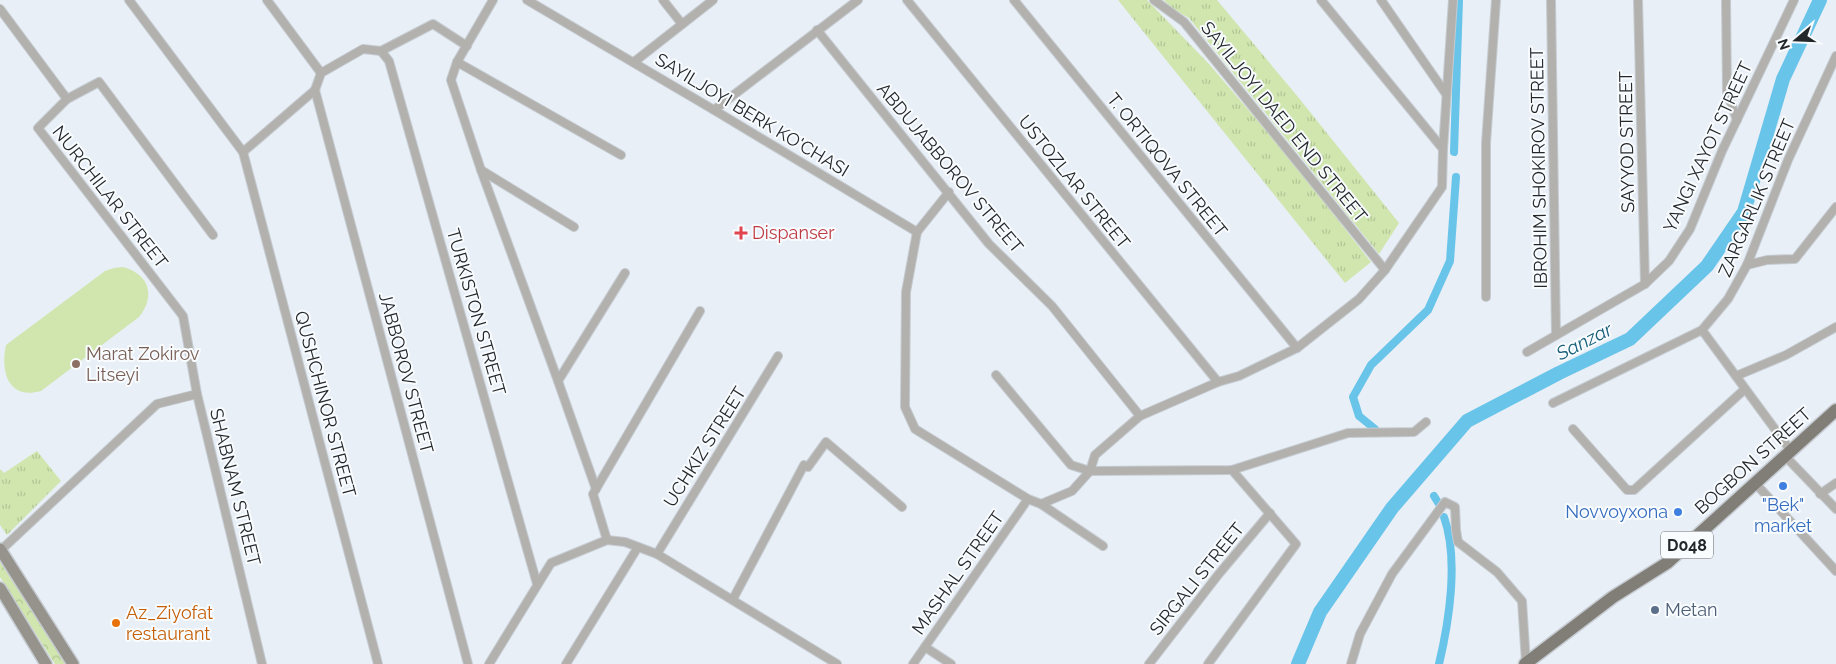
<svg xmlns="http://www.w3.org/2000/svg" width="1836" height="664" font-family="Raleway,sans-serif">
  <defs>
    <pattern id="grass-tufts" width="24" height="20" patternUnits="userSpaceOnUse" patternTransform="scale(1.25)"><rect width="24" height="20" fill="#d0e6ae"/><path d="M3 7l-1-3M5 7V3M7 7l1-3M15 17l-1-3M17 17v-4M19 17l1-3" fill="none" stroke="#b2c596"/></pattern>
    <pattern id="forest-crowns" width="20" height="18" patternUnits="userSpaceOnUse" patternTransform="scale(1.25)"><rect width="20" height="18" fill="#d0e6ae"/><path d="M2 6a3 3 0 1 1 6 0M12 15a3 3 0 1 1 6 0" fill="none" stroke="#b2c596"/></pattern>
  </defs>
  <rect width="100%" height="100%" fill="#e8eff6"/>
  <g fill="url(#grass-tufts)">
    <polygon points="1118,0 1147,0 1209,64 1287,155 1371,262 1345,283"/>
    <polygon points="1164,0 1217,0 1298,97 1399,223 1379,254 1189,18 1173,9"/>
    <polygon points="37,451 61,481 7,535 0,525 0,469 4,473"/>
  </g>
  <polygon fill="url(#forest-crowns)" points="0,562 36,616 65,664 55,664 0,577"/>
  <path fill="#d0e6ae" d="M123,267C149,274 156,296 139,317L41,391C9,400 0,373 6,345L105,271L114,268Z"/>
  <g fill="none" stroke-linecap="round" stroke-linejoin="round">
    <g stroke="#69c4ea" stroke-width="8">
      <polyline points="1454,152 1459,0"/>
      <polyline points="1375,429 1359,416 1353,397 1371,365 1428,310 1450,261 1456,177"/>
      <polyline points="1434,496 1439,504"/>
      <path d="M1439,664C1449,622 1459,559 1444,517"/>
    </g>
    <polyline stroke="#69c4ea" stroke-width="14" points="1298,664 1320,612 1392,508 1467,421 1559,373 1630,339 1707,266 1744,212 1783,79 1820,0"/>
    <defs>
      <g id="street">
        <polyline points="129,0 243,152 378,664"/>
        <polyline points="267,0 321,73"/>
        <polyline points="493,0 457,62 451,80 481,170 574,227"/>
        <polyline points="527,0 714,110 917,232"/>
        <polyline points="663,0 682,24"/>
        <polyline points="907,0 1218,382"/>
        <polyline points="1014,0 1297,348"/>
        <polyline points="1154,0 1184,22 1385,270"/>
        <polyline points="1321,0 1443,149"/>
        <polyline points="1381,0 1446,94"/>
        <polyline points="1551,0 1556,335"/>
        <polyline points="1638,0 1645,284"/>
        <polyline points="1726,0 1727,92 1737,120"/>
        <polyline points="0,9 67,99 38,128 183,316 197,394 262,664"/>
        <polyline points="817,30 989,244 1052,306 1140,416"/>
        <polyline points="381,51 389,61 537,584"/>
        <polyline points="457,62 621,155"/>
        <polyline points="634,62 713,0"/>
        <polyline points="315,90 468,664"/>
        <polyline points="67,99 99,82 213,235"/>
        <polyline points="714,110 858,0"/>
        <polyline points="243,152 315,90 321,73 363,49 381,51 433,24 467,46"/>
        <polyline points="481,170 558,381"/>
        <polyline points="949,192 917,232 906,292 905,407 915,429 1028,499 1041,504 1072,491 1090,471 1095,455 1140,416 1218,382 1239,376 1297,348 1359,299 1385,270 1442,187 1443,149 1453,0"/>
        <polyline points="1747,265 1767,260 1795,259 1836,207"/>
        <polyline points="1486,297 1486,143 1496,0"/>
        <polyline points="1702,330 1791,451"/>
        <polyline points="1527,352 1645,284 1669,261 1690,229 1722,151 1794,0"/>
        <polyline points="996,375 1071,465 1090,471 1232,470 1348,433 1414,432 1426,422"/>
        <polyline points="1736,376 1786,355 1836,327"/>
        <polyline points="1553,403 1702,330 1728,299 1747,265 1788,160 1836,56"/>
        <polyline points="1573,429 1627,490 1634,490 1745,389"/>
        <polyline points="1785,456 1836,509"/>
        <polyline points="1755,483 1836,571"/>
        <polyline points="596,489 558,381 625,273"/>
        <polyline points="1820,494 1836,483"/>
        <polyline points="1041,504 1103,546"/>
        <polyline points="607,540 625,542 657,554 837,664"/>
        <polyline points="1,550 157,404 197,394"/>
        <polyline points="657,554 778,356"/>
        <polyline points="733,599 804,465 808,467 826,442 902,507"/>
        <polyline points="925,647 951,664"/>
        <polyline points="489,664 551,563 607,540 593,494 700,311"/>
        <polyline points="566,664 638,547"/>
        <polyline points="913,664 1028,499"/>
        <polyline points="1149,664 1218,575 1270,513"/>
        <polyline points="1208,664 1296,544 1232,470"/>
        <polyline points="1351,664 1360,634 1392,574 1445,502 1455,507 1456,530 1458,542 1497,572 1522,601 1526,663"/>
      </g>
      <g id="secondary">
        <polyline points="0,549 73,664"/>
        <polyline points="0,588 46,664"/>
      </g>
      <polyline id="primary" points="1525,664 1613,597 1667,563 1836,410"/>
    </defs>
    <use href="#street" stroke="#c5cbd1" stroke-width="10"/>
    <use href="#secondary" stroke="#c5cbd1" stroke-width="14"/>
    <use href="#primary" stroke="#c5cbd1" stroke-width="15"/>
    <use href="#street" stroke="#b3b1ad" stroke-width="8"/>
    <use href="#secondary" stroke="#96938d" stroke-width="11"/>
    <use href="#primary" stroke="#817d77" stroke-width="12"/>
  </g>
  <path fill="#e0444e" stroke="#f9fcff" stroke-width="2" d="M738.5 225.5h5v5h5v5h-5v5h-5v-5h-5v-5h5z"/>
  <circle fill="#8d6e63" stroke="#f9fcff" stroke-width="2" cx="76" cy="364" r="5"/>
  <g fill="#3f7fe0" stroke="#f9fcff" stroke-width="2">
    <circle cx="1783" cy="486" r="5"/>
    <circle cx="1678" cy="512" r="5"/>
  </g>
  <circle fill="#5c6f8a" stroke="#f9fcff" stroke-width="2" cx="1655" cy="610" r="5"/>
  <circle fill="#e8710a" stroke="#f9fcff" stroke-width="2" cx="116" cy="623" r="5"/>
  <g text-anchor="middle" stroke-width="4" stroke-linejoin="round" paint-order="stroke">
    <rect fill="#f9fcff" stroke="#64676a" stroke-width="1" x="1661" y="531.5" width="52" height="27" rx="4"/>
    <g font-size="16" font-weight="bold" fill="#24272a">
      <text x="1687" y="551">D048</text>
    </g>
    <g font-size="18" fill="#24272a" stroke="#f9fcff">
      <text transform="translate(752 115) rotate(31)" y="6">SAYILJOYI BERK KO'CHASI</text>
      <text transform="translate(1284 122) rotate(51)" y="6">SAYILJOYI DAED END STREET</text>
      <text transform="translate(1627 142) rotate(-91)" y="6">SAYYOD STREET</text>
      <text transform="translate(1708 147) rotate(-65)" y="6">YANGI XAYOT STREET</text>
      <text transform="translate(1167 165) rotate(51)" y="6">T. ORTIQOVA STREET</text>
      <text transform="translate(950 168) rotate(50)" y="6">ABDUJABBOROV STREET</text>
      <text transform="translate(1539 168) rotate(-91)" y="6">IBROHIM SHOKIROV STREET</text>
      <text transform="translate(1074 182) rotate(51)" y="6">USTOZLAR STREET</text>
      <text transform="translate(110 197) rotate(52)" y="6">NURCHILAR STREET</text>
      <text transform="translate(1757 198) rotate(-67)" y="6">ZARGARLIK STREET</text>
      <text transform="translate(476 312) rotate(74)" y="6">TURKISTON STREET</text>
      <text transform="translate(406 373) rotate(75)" y="6">JABBOROV STREET</text>
      <text transform="translate(325 404) rotate(75)" y="6">QUSHCHINOR STREET</text>
      <text transform="translate(705 447) rotate(-58)" y="6">UCHKIZ STREET</text>
      <text transform="translate(1753 461) rotate(-42)" y="6">BOGBON STREET</text>
      <text transform="translate(235 487) rotate(76)" y="6">SHABNAM STREET</text>
      <text transform="translate(958 573) rotate(-55)" y="6">MASHAL STREET</text>
      <text transform="translate(1197 579) rotate(-51)" y="6">SIRGALI STREET</text>
    </g>
    <g font-size="18" fill="#be3a42" stroke="#f9fcff" text-anchor="start">
      <text x="752" y="239">Dispanser</text>
    </g>
    <g font-size="18" fill="#785e54" stroke="#f9fcff" text-anchor="start">
      <text x="86" y="360">Marat Zokirov<tspan x="86" dy="21">Litseyi</tspan></text>
    </g>
    <g font-size="18" fill="#366cbe" stroke="#f9fcff">
      <text x="1783" y="511">"Bek"<tspan x="1783" dy="21">market</tspan></text>
      <text x="1668" y="518" text-anchor="end">Novvoyxona</text>
    </g>
    <g font-size="18" fill="#4e5e75" stroke="#f9fcff" text-anchor="start">
      <text x="1665" y="616">Metan</text>
    </g>
    <g font-size="18" fill="#c56008" stroke="#f9fcff" text-anchor="start">
      <text x="126" y="619">Az_Ziyofat<tspan x="126" dy="21">restaurant</tspan></text>
    </g>
    <g font-size="19" font-style="italic" fill="#186079" stroke="#f9fcff">
      <text transform="translate(1584 341) rotate(-27)" y="7">Sanzar</text>
    </g>
  </g>
  <g transform="translate(1796 40) rotate(251)" stroke="#f9fcff" stroke-width="4" paint-order="stroke">
  <path d="M0-4L9 19L0 12L-9 19Z" fill="#24272a"/>
  <text y="-8" font-size="14" font-weight="bold" text-anchor="middle" fill="#24272a">N</text>
  </g>
</svg>
